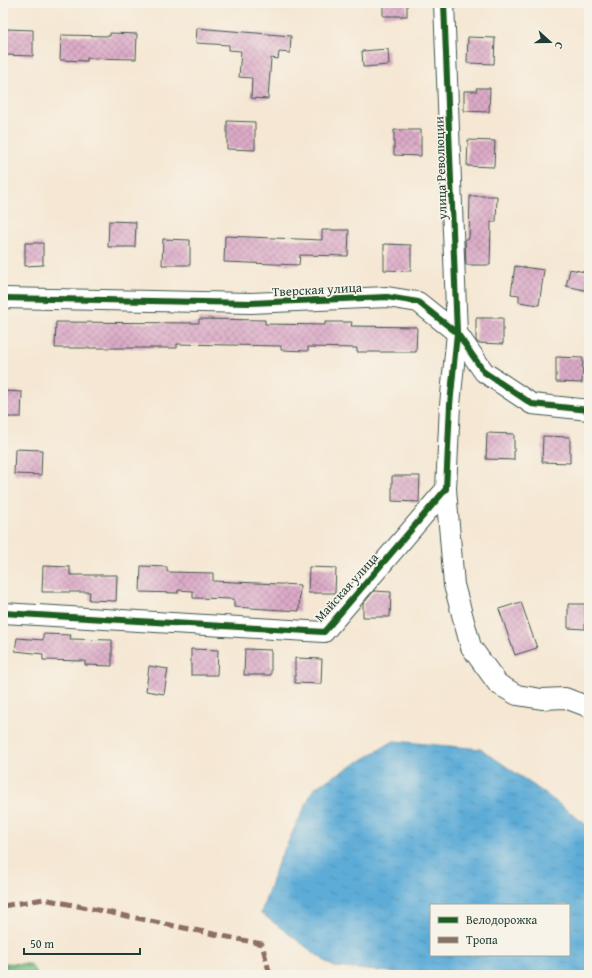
<svg xmlns="http://www.w3.org/2000/svg" width="592" height="978" font-family="'Gentium Book Plus',serif">
  <defs>
    <pattern id="forest-firs" width="22" height="20" patternUnits="userSpaceOnUse"><rect width="22" height="20" fill="#6eb67d"/><path d="M5 1l3.5 6h-7zM16 11l3.5 6h-7z" fill="#5a9567"/></pattern>
    <pattern id="water-ripples" width="26" height="14" patternUnits="userSpaceOnUse"><rect width="26" height="14" fill="#5dacd7"/><path d="M2 4q2-2 4 0t4 0M15 11q2-2 4 0t4 0" fill="none" stroke="#4c8daf"/></pattern>
    <pattern id="building-cross-hatch" width="8" height="8" patternUnits="userSpaceOnUse"><rect width="8" height="8" fill="#dcaac8"/><path d="M0 0l8 8M0 8l8-8" fill="none" stroke="#b28ca3"/></pattern>
  </defs>
  <rect width="100%" height="100%" fill="#f7f3e8"/>
  <filter id="ink" filterUnits="userSpaceOnUse"><feTurbulence type="fractalNoise" baseFrequency=".025" numOctaves="2"/><feDisplacementMap in="SourceGraphic" scale="8" xChannelSelector="R" yChannelSelector="G"/><feConvolveMatrix kernelMatrix="1 2 1 2 8 2 1 2 1" color-interpolation-filters="sRGB"/></filter>
  <filter id="wash" filterUnits="userSpaceOnUse"><feTurbulence type="fractalNoise" baseFrequency=".012" numOctaves="4" result="noise"/><feDisplacementMap in="SourceGraphic" scale="16" xChannelSelector="R" yChannelSelector="G"/><feGaussianBlur stdDeviation="0.9" result="paint"/><feColorMatrix in="noise" values="0 0 0 0 0 0 0 0 0 0 0 0 0 0 0 0 0 1.4 0 .05"/><feComposite in="paint" operator="in"/></filter>
  <g filter="url(#wash)">
    <rect width="100%" height="100%" fill="#f5e7d3"/>
    <polygon fill="url(#forest-firs)" stroke="#467a58" points="3,963 30,964 38,975 3,975"/>
    <path fill="url(#water-ripples)" stroke="#3e7486" fill-rule="evenodd" d="M394,741L481,749L547,795L589,827V975H561L551,971L547,975H404L402,973L333,967L261,913L278,863L314,788ZM431,905H569V955H431Z"/>
    <g id="blocks">
      <g fill="url(#building-cross-hatch)">
        <rect x="383" y="3" width="24" height="13"/>
        <polygon points="197,28 291,36 290,53 279,52 278,59 271,58 268,99 251,98 252,78 239,77 241,51 229,50 229,45 196,43"/>
        <polygon points="6,29 33,30 33,56 6,55"/>
        <polygon points="110,33 137,34 136,59 87,58 87,61 60,60 61,35 110,36"/>
        <polygon points="468,37 495,38 494,64 467,63"/>
        <polygon points="388,49 389,65 363,67 362,51"/>
        <polygon points="476,88 490,88 489,112 464,111 464,91 477,91"/>
        <polygon points="227,121 255,122 255,150 227,149"/>
        <polygon points="394,130 421,130 421,156 394,155"/>
        <polygon points="468,140 495,141 494,167 467,166"/>
        <polygon points="470,196 497,196 496,222 491,222 490,265 466,265 465,239 469,239"/>
        <polygon points="109,221 136,222 135,247 108,247"/>
        <polygon points="322,230 349,230 348,256 300,255 299,265 224,262 225,236 322,240"/>
        <polygon points="163,239 190,240 190,265 162,265"/>
        <polygon points="25,243 43,243 43,265 25,266"/>
        <polygon points="384,244 411,245 411,271 384,270"/>
        <polygon points="515,266 544,270 539,305 519,302 519,295 511,294"/>
        <polygon points="570,269 589,273 589,291 566,286"/>
        <polygon points="476,318 503,318 503,344 478,343 476,340"/>
        <polygon points="199,319 265,320 265,324 325,325 325,322 352,322 351,326 417,327 416,352 357,352 357,348 308,347 308,351 281,350 281,346 177,344 177,348 55,348 56,322 199,323"/>
        <polygon points="556,357 583,358 582,383 556,382"/>
        <polygon points="3,391 22,392 21,417 3,417"/>
        <polygon points="487,433 514,434 514,460 486,459"/>
        <polygon points="543,436 570,437 570,463 542,462"/>
        <polygon points="15,449 42,450 41,475 14,474"/>
        <polygon points="392,476 420,476 419,502 392,501"/>
        <polygon points="43,566 70,567 70,575 117,575 116,601 89,600 90,592 42,592"/>
        <polygon points="141,566 167,567 167,572 213,573 213,581 300,585 299,611 234,607 234,599 193,598 193,591 178,590 178,593 140,592"/>
        <polygon points="309,567 336,568 335,593 308,593"/>
        <polygon points="374,591 391,592 390,617 363,617 363,604"/>
        <polygon points="521,602 537,648 515,655 499,609"/>
        <polygon points="568,604 585,604 585,629 568,628"/>
        <polygon points="43,634 71,635 70,639 112,640 112,666 85,665 85,661 43,660 43,654 15,651 17,638 43,640"/>
        <polygon points="191,649 218,650 217,675 191,675"/>
        <polygon points="245,649 271,650 271,675 244,675"/>
        <polygon points="295,658 322,659 321,684 295,683"/>
        <polygon points="149,666 168,669 164,694 146,691"/>
      </g>
    </g>
  </g>
  <g filter="url(#ink)">
    <use href="#blocks" fill-opacity="0" stroke="#3f564c" stroke-width="1"/>
    <g fill="none" stroke-linecap="round" stroke-linejoin="round">
      <defs>
        <g id="minor">
          <polyline points="3,298 251,303 387,297 418,302 457,333 484,372 532,404 589,410"/>
          <polyline points="446,489 454,585 471,647 498,684 517,695 542,699 565,698 589,707"/>
          <polyline points="3,613 324,632 446,489 450,405 457,333 444,3"/>
        </g>
      </defs>
      <use href="#minor" stroke="#3f564c" stroke-width="22"/>
      <use href="#minor" stroke="#fff" stroke-width="20"/>
      <polyline stroke="#8d6e63" stroke-width="5" stroke-dasharray="10 5" stroke-linecap="butt" points="3,906 44,899 262,944 270,975"/>
      <defs>
        <g id="cycleway">
          <polyline points="3,298 251,303 387,297 418,302 457,333 484,372 532,404 589,410"/>
          <polyline points="3,613 324,632 446,489 450,405 457,333 444,3"/>
        </g>
      </defs>
      <use href="#cycleway" stroke="#f7f3e8" stroke-width="8"/>
      <use href="#cycleway" stroke="#1b5e20" stroke-width="6"/>
    </g>
  </g>
  <g text-anchor="middle" stroke-width="3.5" stroke-linejoin="round" paint-order="stroke">
    <g font-size="13" fill="#1f3d34" stroke="#f7f3e8">
      <text transform="translate(440 168) rotate(-92)" y="5">улица Революции</text>
      <text transform="translate(317 289) rotate(-3)" y="5">Тверская улица</text>
      <text transform="translate(346 587) rotate(-48)" y="5">Майская улица</text>
    </g>
  </g>
  <rect width="592" height="978" fill="none" stroke="#f7f3e8" stroke-width="16"/>
  <rect x="430" y="904" width="140" height="52" fill="#f7f3e8" stroke="#a1aaa0"/>
  <rect x="438" y="917" width="20" height="6" fill="#1b5e20" stroke="#a1aaa0"/>
  <text x="466" y="924" font-size="12" fill="#1f3d34">Велодорожка</text>
  <rect x="438" y="937" width="20" height="6" fill="#8d6e63" stroke="#a1aaa0"/>
  <text x="466" y="944" font-size="12" fill="#1f3d34">Тропа</text>
  <g transform="translate(550 42) rotate(111)" stroke="#f7f3e8" stroke-width="3" paint-order="stroke">
  <path d="M0-3L7 15L0 10L-7 15Z" fill="#1f3d34"/>
  <text y="-6" font-size="11" font-weight="bold" text-anchor="middle" fill="#1f3d34">С</text>
  </g>
  <path d="M24 948v6h116v-6" fill="none" stroke="#1f3d34" stroke-width="2"/>
  <text x="30" y="948" font-size="12" fill="#1f3d34" stroke="#f7f3e8" stroke-width="3" paint-order="stroke">50 m</text>
</svg>
